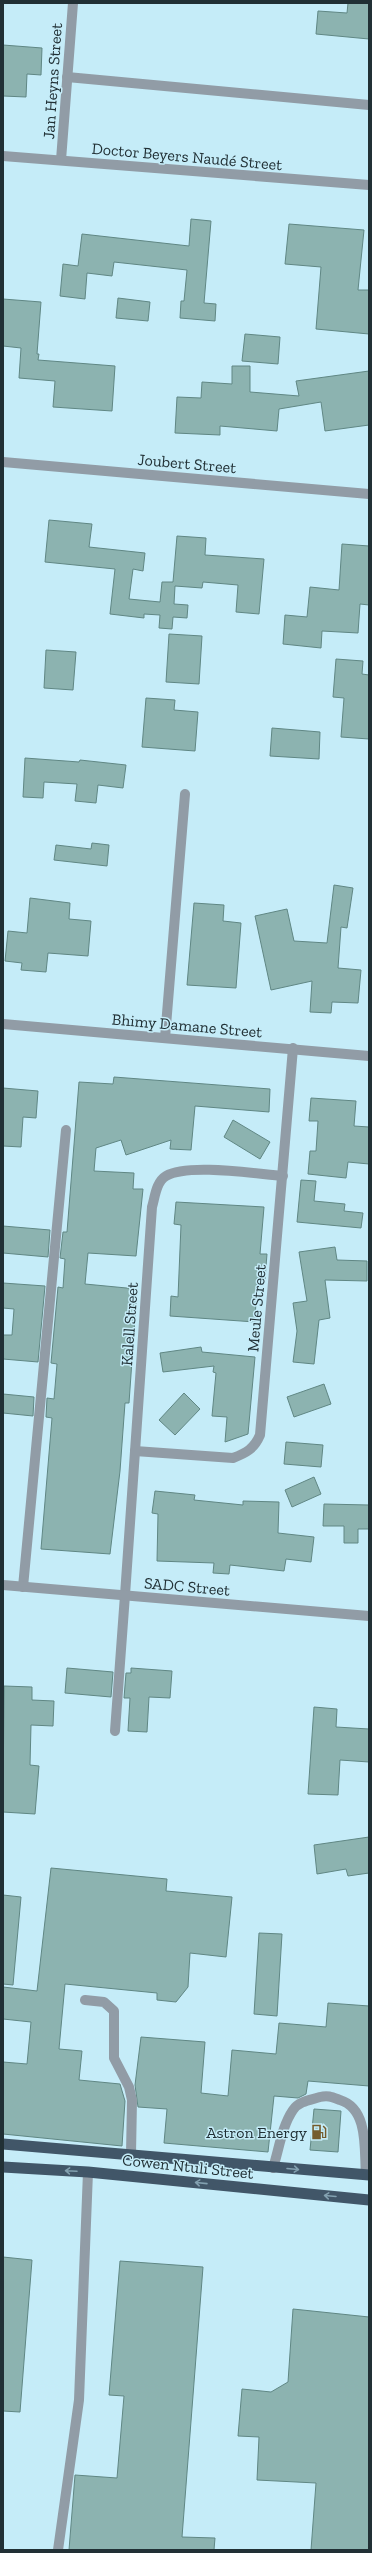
<svg xmlns="http://www.w3.org/2000/svg" width="372" height="2553" font-family="'Zilla Slab',serif">
  <rect width="100%" height="100%" fill="#c5ecf8"/>
  <g fill="#8cb3b0" stroke="#608784">
    <polygon points="348,3 369,3 369,39 316,34 318,11 347,13"/>
    <polygon points="3,45 42,48 41,75 27,74 26,97 3,96"/>
    <polygon points="191,219 211,221 204,303 216,304 215,321 180,318 181,301 184,301 187,270 114,262 112,276 87,273 85,299 60,296 63,264 78,266 82,234 189,246"/>
    <polygon points="289,224 364,230 358,290 369,290 369,334 316,329 321,267 285,264"/>
    <polygon points="118,298 150,302 148,321 116,318"/>
    <polygon points="3,299 41,302 37,354 39,354 38,360 115,366 112,411 53,407 55,381 19,378 21,348 3,346"/>
    <polygon points="245,334 280,337 278,364 242,361"/>
    <polygon points="232,366 250,366 250,392 299,396 296,381 369,371 369,425 325,431 321,402 279,409 277,431 220,426 220,435 175,433 177,397 201,398 202,382 232,384"/>
    <polygon points="49,520 92,524 89,547 145,553 143,571 133,569 129,599 160,602 162,582 173,582 177,536 206,538 205,555 264,559 259,614 236,612 238,585 203,582 202,588 175,586 174,604 188,605 187,618 173,617 172,629 159,628 160,615 144,614 144,618 110,614 115,569 45,562"/>
    <polygon points="342,544 369,546 369,605 360,604 358,633 322,631 321,648 283,644 285,615 307,617 310,587 339,590"/>
    <polygon points="169,634 202,636 199,684 166,682"/>
    <polygon points="46,650 76,652 73,690 44,688"/>
    <polygon points="336,659 363,661 362,674 369,675 369,739 341,737 344,698 333,697"/>
    <polygon points="146,698 175,700 174,710 198,712 195,751 142,747"/>
    <polygon points="272,728 320,732 319,759 270,756"/>
    <polygon points="25,758 79,762 80,760 126,765 123,788 98,785 96,803 75,801 77,784 44,782 43,798 23,797"/>
    <polygon points="92,843 109,845 107,866 54,860 56,845 91,849"/>
    <polygon points="334,885 353,888 347,928 341,927 338,968 361,970 358,1003 332,1002 331,1013 310,1012 312,981 271,990 255,916 287,909 294,941 327,943"/>
    <polygon points="30,898 70,903 69,919 91,921 88,956 48,953 46,972 21,970 22,963 5,961 8,931 27,933"/>
    <polygon points="194,903 224,905 223,921 241,923 236,988 187,985"/>
    <polygon points="114,1077 270,1089 269,1112 195,1106 191,1150 170,1149 171,1140 126,1155 121,1140 96,1148 94,1171 134,1173 133,1189 143,1189 136,1256 88,1253 85,1284 137,1289 129,1403 125,1403 120,1471 110,1554 41,1549 52,1418 46,1417 47,1398 54,1399 57,1364 51,1363 58,1287 63,1288 65,1259 60,1258 63,1232 67,1232 79,1082 113,1084"/>
    <polygon points="3,1088 38,1091 36,1118 23,1117 21,1147 3,1146"/>
    <polygon points="311,1098 356,1101 354,1126 369,1127 369,1164 348,1162 346,1178 308,1174 310,1151 316,1151 318,1121 309,1121"/>
    <polygon points="233,1120 270,1142 260,1159 224,1137"/>
    <polygon points="301,1180 316,1181 314,1201 345,1204 344,1211 363,1213 361,1228 297,1222"/>
    <polygon points="176,1202 264,1207 260,1254 267,1254 265,1279 257,1278 255,1322 170,1316 171,1296 178,1297 181,1225 174,1224"/>
    <polygon points="3,1226 50,1230 48,1257 3,1253"/>
    <polygon points="335,1247 337,1260 367,1261 367,1281 325,1280 330,1318 319,1320 314,1364 293,1362 297,1331 293,1303 307,1301 299,1252"/>
    <polygon points="3,1283 45,1286 38,1362 3,1359 3,1335 12,1335 14,1309 3,1308"/>
    <polygon points="201,1347 202,1352 255,1357 248,1434 225,1442 227,1417 212,1416 216,1373 213,1372 214,1366 163,1372 160,1353"/>
    <polygon points="324,1384 331,1404 294,1417 287,1397"/>
    <polygon points="184,1393 200,1409 175,1435 159,1420"/>
    <polygon points="3,1394 34,1397 33,1416 3,1413"/>
    <polygon points="286,1442 323,1445 321,1467 284,1464"/>
    <polygon points="314,1477 321,1494 292,1507 285,1490"/>
    <polygon points="155,1491 195,1495 194,1500 243,1505 243,1501 279,1502 278,1533 314,1537 311,1562 286,1559 284,1571 230,1565 229,1574 213,1573 214,1563 157,1561 158,1514 152,1513"/>
    <polygon points="324,1504 369,1505 369,1529 358,1529 358,1543 344,1543 344,1526 323,1526"/>
    <polygon points="67,1668 113,1672 111,1697 65,1693"/>
    <polygon points="131,1668 172,1671 170,1698 149,1697 147,1732 128,1731 130,1698 124,1698 126,1673 131,1673"/>
    <polygon points="4,1686 32,1687 32,1700 54,1701 53,1726 31,1725 30,1765 39,1766 35,1814 3,1812"/>
    <polygon points="314,1707 337,1709 336,1727 369,1729 369,1762 340,1760 338,1795 308,1794"/>
    <polygon points="369,1837 369,1873 348,1876 346,1869 317,1874 314,1845"/>
    <polygon points="51,1868 167,1879 166,1891 232,1897 226,1957 190,1953 188,1987 176,2002 157,2000 157,1993 65,1984 59,2049 82,2051 79,2080 120,2084 125,2101 122,2146 3,2134 3,2062 27,2064 31,2022 3,2019 3,1987 37,1991"/>
    <polygon points="3,1895 21,1897 13,1985 3,1984"/>
    <polygon points="259,1933 282,1934 277,2016 254,2014"/>
    <polygon points="328,2003 369,2006 369,2086 308,2081 306,2094 298,2098 274,2096 268,2152 164,2143 167,2109 138,2107 135,2085 141,2037 205,2042 201,2093 228,2096 232,2050 276,2054 279,2023 326,2027"/>
    <polygon points="314,2109 341,2111 338,2152 310,2150"/>
    <polygon points="3,2257 32,2260 20,2412 3,2411"/>
    <polygon points="120,2261 203,2267 182,2537 215,2538 214,2550 69,2550 75,2475 117,2478 124,2396 109,2395"/>
    <polygon points="293,2309 369,2317 369,2550 311,2550 316,2483 257,2480 259,2437 238,2436 242,2389 271,2392 288,2382"/>
  </g>
  <g fill="none" stroke-linecap="round" stroke-linejoin="round">
    <g stroke="#919ca6" stroke-width="10">
      <polyline points="165,1038 185,794"/>
      <polyline points="23,1587 66,1130"/>
      <polyline points="115,1731 125,1595"/>
      <polyline points="85,2000 104,2002 114,2011 114,2058 129,2087 132,2100 131,2154"/>
      <path d="M273,2168C279,2149 282,2126 293,2110C299,2101 311,2100 320,2097C328,2095 332,2097 340,2100C369,2109 364,2150 366,2175"/>
      <polyline points="58,2550 79,2400 88,2172"/>
    </g>
    <g stroke="#919ca6" stroke-width="10">
      <polyline points="67,77 369,105"/>
      <polyline points="61,160 73,3"/>
      <polyline points="3,462 369,494"/>
      <polyline points="3,1024 369,1056"/>
      <path d="M135,1451L233,1458C246,1453 254,1449 260,1435L293,1048"/>
      <path d="M125,1595L152,1207C155,1197 156,1182 166,1176C188,1163 256,1174 283,1176"/>
    </g>
    <g stroke="#919ca6" stroke-width="10">
      <polyline points="3,156 369,185"/>
      <polyline points="3,1585 369,1616"/>
    </g>
    <g stroke="#415668" stroke-width="11">
      <polyline points="3,2144 369,2175"/>
      <polyline points="3,2167 88,2172 369,2200"/>
    </g>
  </g>
  <defs><path id="oneway-shaft" d="M-6 0H5M1.5-3L5.5 0L1.5 3" fill="none" stroke-width="1.6" stroke-linecap="round" stroke-linejoin="round"/></defs>
  <g stroke="#83a1b0">
    <use href="#oneway-shaft" transform="translate(293 2169) rotate(5)"/>
    <use href="#oneway-shaft" transform="translate(71 2171) rotate(-177)"/>
    <use href="#oneway-shaft" transform="translate(201 2183) rotate(-174)"/>
    <use href="#oneway-shaft" transform="translate(330 2196) rotate(-175)"/>
  </g>
  <defs>
    <symbol id="fuel-bare" viewBox="-9 -9 18 18"><path d="M-5.5-6h7V0h2V4h1.3V-2.5L3-4.5l.8-.8L6-3V5H2.5V1h-1V6h-7ZM-4.2-4.7v3.2H.2V-4.7Z" fill="#755c2d" stroke="#c5ecf8" stroke-width="2.5" paint-order="stroke"/></symbol>
  </defs>
  <g fill-rule="evenodd">
    <use href="#fuel-bare" x="308" y="2121" width="22" height="22"/>
  </g>
  <g text-anchor="middle" stroke-width="3" stroke-linejoin="round" paint-order="stroke">
    <g font-size="16" fill="#213035" stroke="#c5ecf8">
      <text transform="translate(52 81) rotate(-86)" y="6">Jan Heyns Street</text>
      <text transform="translate(187 156) rotate(5)" y="6">Doctor Beyers Naudé Street</text>
      <text transform="translate(187 463) rotate(5)" y="6">Joubert Street</text>
      <text transform="translate(187 1025) rotate(5)" y="6">Bhimy Damane Street</text>
      <text transform="translate(256 1308) rotate(-85)" y="6">Meule Street</text>
      <text transform="translate(129 1324) rotate(-86)" y="6">Kalell Street</text>
      <text transform="translate(187 1586) rotate(5)" y="6">SADC Street</text>
      <text transform="translate(188 2166) rotate(6)" y="6">Cowen Ntuli Street</text>
    </g>
    <g font-size="16" fill="#213035" stroke="#c5ecf8" text-anchor="end">
      <text x="307" y="2138">Astron Energy</text>
    </g>
  </g>
  <rect width="372" height="2553" fill="none" stroke="#213035" stroke-width="8"/>
</svg>
